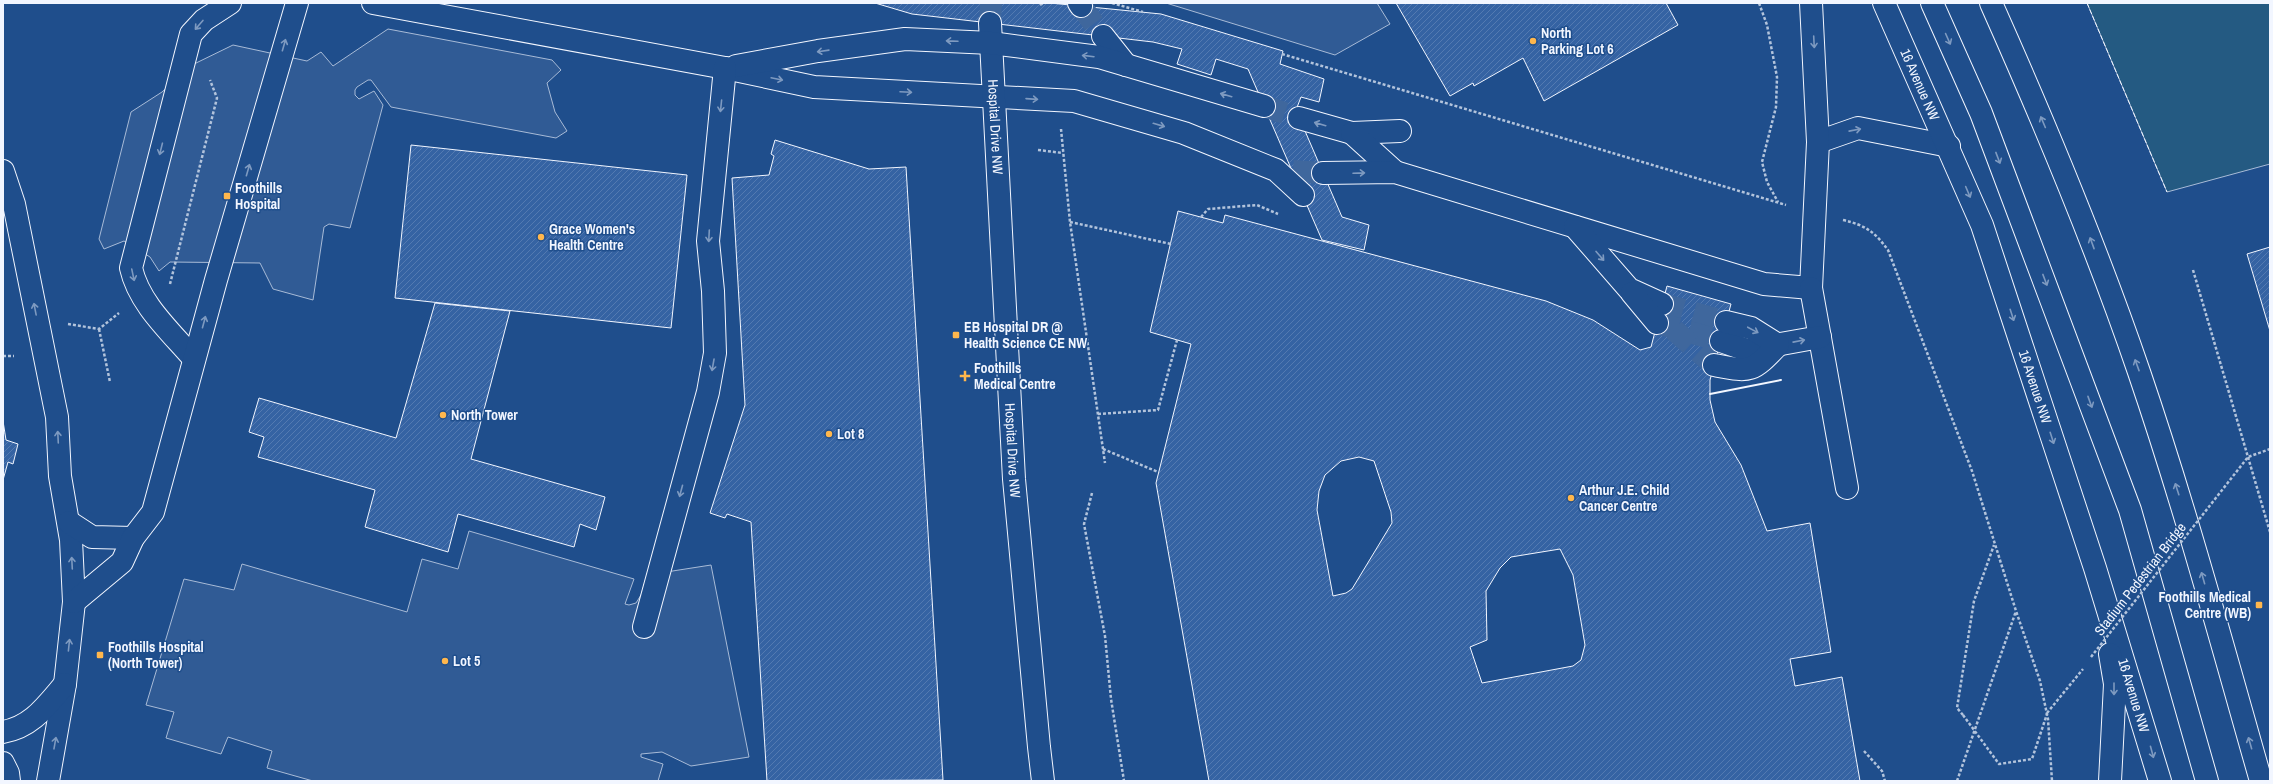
<svg xmlns="http://www.w3.org/2000/svg" width="2273" height="784" font-family="'Archivo Narrow',sans-serif">
  <defs>
    <pattern id="building-hatch" width="6" height="6" patternUnits="userSpaceOnUse"><rect width="6" height="6" fill="#3563a3"/><path d="M-1 1l2-2M0 6l6-6M5 7l2-2" fill="none" stroke="#537ab1"/></pattern>
  </defs>
  <rect width="100%" height="100%" fill="#1f4e8c"/>
  <polygon fill="#245a82" stroke="#a8bbd7" points="2087,3 2270,3 2270,164 2167,192"/>
  <g fill="#305b95" stroke="#a8bbd7">
    <polygon points="1166,3 1377,3 1390,24 1335,55"/>
    <polygon points="388,29 552,60 561,70 547,83 555,112 567,131 556,138 391,107 371,80 368,80 357,87 355,90 355,95 359,99 374,91 383,105 350,228 329,224 324,227 313,300 273,289 260,263 170,262 159,271 150,257 124,241 104,249 99,239 131,112 162,92 192,65 233,45 307,61 321,52 333,66"/>
    <polygon points="469,531 634,579 625,604 629,605 636,603 641,595 647,575 711,565 749,757 691,766 662,752 641,754 641,757 663,764 658,781 313,781 267,768 272,751 228,737 221,754 166,738 174,712 146,705 184,579 234,590 242,564 407,612 422,559 458,569"/>
  </g>
  <g fill="url(#building-hatch)" stroke="#f2f6ff" fill-rule="evenodd">
    <polygon points="875,3 1050,3 1161,14 1283,51 1280,64 1324,79 1319,102 1301,97 1296,110 1342,217 1369,225 1364,250 1322,240 1248,69 1216,59 1211,75 1177,64 1182,49 1153,42 912,14"/>
    <polygon points="1396,3 1666,3 1678,25 1544,101 1523,58 1474,86 1473,83 1450,96"/>
    <polygon points="775,140 869,169 906,167 943,780 767,781 751,522 727,514 725,518 710,513 745,405 732,178 769,175 774,156 771,154"/>
    <polygon points="411,145 687,175 671,328 395,298"/>
    <path d="M1178,211L1223,223L1225,215L1546,301L1593,320L1640,350L1651,347L1667,286L1731,304L1710,380V400L1715,422L1741,465L1767,531L1810,523L1831,652L1790,659L1795,686L1842,677L1860,781H1209L1156,483L1191,344L1150,332ZM1359,457L1374,461L1391,512L1392,523L1352,589L1346,593L1333,596L1317,510L1319,491L1325,475L1341,461ZM1560,549L1573,575L1585,645L1581,660L1573,666L1482,683L1470,647L1487,640L1486,591L1500,568L1511,557Z"/>
    <polygon points="2270,247 2270,331 2247,254"/>
    <polygon points="435,303 510,311 471,459 605,497 596,530 580,524 574,547 458,514 448,552 365,527 375,490 258,457 264,437 249,432 259,398 396,438"/>
    <polygon points="3,421 6,440 18,444 13,464 8,462 3,480"/>
  </g>
  <g fill="none" stroke-linecap="round" stroke-linejoin="round">
    <g stroke="#3f679d" stroke-width="22" stroke-dasharray="22 11" stroke-linecap="butt">
      <polyline points="1081,6 1103,36"/>
      <polyline points="990,23 991,3"/>
      <polyline points="1264,106 1299,118"/>
      <polyline points="1293,171 1323,173"/>
      <polyline points="1662,304 1726,322"/>
      <polyline points="1657,323 1721,341"/>
      <polyline points="1674,330 1714,365"/>
    </g>
    <defs>
      <g id="minor">
        <polyline points="373,3 725,68 814,87 1074,101 1184,133 1276,170 1303,195"/>
        <polyline points="1079,3 1081,6"/>
        <path id="s1" d="M990,23L1014,479L1039,747L1043,781"/>
        <polyline points="1103,36 1126,65"/>
        <polyline points="736,66 818,51 905,39 991,43 1099,57 1264,106"/>
        <polyline points="1299,118 1352,133 1400,131"/>
        <polyline points="1352,133 1395,172"/>
        <polyline points="1818,142 1858,128 1949,146"/>
        <polyline points="3,171 14,204 57,417 60,476 71,540 74,602 65,684 48,781"/>
        <polyline points="1323,173 1395,172 1764,284 1811,288 1818,142 1811,3"/>
        <polyline points="1575,227 1629,289 1662,304"/>
        <polyline points="1811,288 1847,488"/>
        <polyline points="1632,293 1657,323"/>
        <polyline points="1721,341 1747,350 1820,337"/>
        <path d="M194,359C171,332 139,304 131,268L191,34L204,20L230,3"/>
        <path d="M1714,365C1751,372 1751,373 1778,345L1751,328L1726,322"/>
        <polyline points="69,522 92,537 133,538"/>
        <polyline points="74,602 122,562 133,538 153,512 216,280 297,3"/>
        <polyline points="644,627 708,392 715,353 713,291 708,241 725,68"/>
        <path d="M3,732C32,727 46,706 65,684"/>
        <polyline points="3,763 8,773 9,781"/>
      </g>
      <g id="highway">
        <path id="s2" d="M1884,3L1982,225L2095,568L2160,781"/>
        <polyline points="1932,3 1981,113 2130,510 2207,781"/>
        <path d="M1991,3C2045,124 2096,246 2139,372C2185,507 2222,644 2261,781"/>
        <polyline points="2110,654 2115,684 2110,781"/>
      </g>
    </defs>
    <use href="#minor" stroke="#f2f6ff" stroke-width="24"/>
    <use href="#highway" stroke="#f2f6ff" stroke-width="24"/>
    <g stroke="#b3c4dc" stroke-width="2.5" stroke-dasharray="3 2" stroke-linecap="butt">
      <polyline points="1112,3 1143,12"/>
      <polyline points="1759,3 1767,25 1777,77 1776,107 1762,162 1767,182 1778,202"/>
      <polyline points="1040,5 1043,3"/>
      <polyline points="1282,54 1786,205"/>
      <polyline points="1061,129 1070,222 1105,463"/>
      <polyline points="1038,150 1063,153"/>
      <polyline points="1201,217 1208,209 1257,205 1278,214"/>
      <path d="M1843,220C1865,225 1875,232 1888,250L1972,471L2016,611L2040,681L2048,719L2052,781"/>
      <polyline points="1070,222 1171,244"/>
      <polyline points="2193,270 2270,532"/>
      <polyline points="170,284 217,98 210,80"/>
      <polyline points="68,324 99,329 119,313"/>
      <polyline points="99,329 110,382"/>
      <polyline points="3,356 14,356"/>
      <polyline points="1098,414 1158,410 1177,340"/>
      <polyline points="1103,449 1158,472"/>
      <polyline points="1092,493 1084,524 1105,636 1111,699 1124,781"/>
      <polyline points="2047,713 2083,669"/>
      <polyline points="1963,715 1957,708 1974,601 1994,545"/>
      <polyline points="1864,751 1882,771 1885,781"/>
      <polyline points="1957,781 2016,611"/>
    </g>
    <use href="#minor" stroke="#1f4e8c" stroke-width="22"/>
    <use href="#highway" stroke="#1f4e8c" stroke-width="22"/>
    <g stroke="#b3c4dc" stroke-width="2.5" stroke-dasharray="3 2" stroke-linecap="butt">
      <polyline points="2091,657 2248,457 2270,449"/>
      <polyline points="1963,715 1999,764 2032,759 2047,714"/>
    </g>
    <polyline stroke="#f2f6ff" stroke-width="1" stroke-dasharray="5 2" stroke-linecap="butt" points="2087,3 2167,192"/>
    <polyline stroke="#f2f6ff" stroke-width="2" points="1710,394 1781,380"/>
  </g>
  <defs><path id="oneway-shaft" d="M-6 0H5M1.5-3L5.5 0L1.5 3" fill="none" stroke-width="1.6" stroke-linecap="round" stroke-linejoin="round"/></defs>
  <g stroke="#7e9ac0">
    <use href="#oneway-shaft" transform="translate(199 25) rotate(131)"/>
    <use href="#oneway-shaft" transform="translate(1948 39) rotate(66)"/>
    <use href="#oneway-shaft" transform="translate(952 41) rotate(-178)"/>
    <use href="#oneway-shaft" transform="translate(1814 42) rotate(87)"/>
    <use href="#oneway-shaft" transform="translate(284 45) rotate(-74)"/>
    <use href="#oneway-shaft" transform="translate(823 51) rotate(172)"/>
    <use href="#oneway-shaft" transform="translate(1088 56) rotate(-173)"/>
    <use href="#oneway-shaft" transform="translate(777 79) rotate(12)"/>
    <use href="#oneway-shaft" transform="translate(906 92) rotate(3)"/>
    <use href="#oneway-shaft" transform="translate(1226 95) rotate(-164)"/>
    <use href="#oneway-shaft" transform="translate(1032 99) rotate(4)"/>
    <use href="#oneway-shaft" transform="translate(721 106) rotate(96)"/>
    <use href="#oneway-shaft" transform="translate(2043 122) rotate(-113)"/>
    <use href="#oneway-shaft" transform="translate(1320 124) rotate(-164)"/>
    <use href="#oneway-shaft" transform="translate(1159 125) rotate(16)"/>
    <use href="#oneway-shaft" transform="translate(1855 130) rotate(-11)"/>
    <use href="#oneway-shaft" transform="translate(161 149) rotate(104)"/>
    <use href="#oneway-shaft" transform="translate(1998 158) rotate(69)"/>
    <use href="#oneway-shaft" transform="translate(248 170) rotate(-74)"/>
    <use href="#oneway-shaft" transform="translate(1359 173) rotate(-2)"/>
    <use href="#oneway-shaft" transform="translate(1968 192) rotate(67)"/>
    <use href="#oneway-shaft" transform="translate(709 236) rotate(93)"/>
    <use href="#oneway-shaft" transform="translate(2092 243) rotate(-110)"/>
    <use href="#oneway-shaft" transform="translate(1600 256) rotate(49)"/>
    <use href="#oneway-shaft" transform="translate(133 275) rotate(78)"/>
    <use href="#oneway-shaft" transform="translate(2045 280) rotate(69)"/>
    <use href="#oneway-shaft" transform="translate(35 309) rotate(-101)"/>
    <use href="#oneway-shaft" transform="translate(2012 315) rotate(72)"/>
    <use href="#oneway-shaft" transform="translate(204 322) rotate(-75)"/>
    <use href="#oneway-shaft" transform="translate(1753 330) rotate(28)"/>
    <use href="#oneway-shaft" transform="translate(1799 341) rotate(-11)"/>
    <use href="#oneway-shaft" transform="translate(713 365) rotate(100)"/>
    <use href="#oneway-shaft" transform="translate(2137 365) rotate(-110)"/>
    <use href="#oneway-shaft" transform="translate(2090 402) rotate(70)"/>
    <use href="#oneway-shaft" transform="translate(58 437) rotate(-93)"/>
    <use href="#oneway-shaft" transform="translate(2052 438) rotate(72)"/>
    <use href="#oneway-shaft" transform="translate(2177 489) rotate(-108)"/>
    <use href="#oneway-shaft" transform="translate(681 491) rotate(105)"/>
    <use href="#oneway-shaft" transform="translate(72 563) rotate(-93)"/>
    <use href="#oneway-shaft" transform="translate(2203 578) rotate(-106)"/>
    <use href="#oneway-shaft" transform="translate(69 645) rotate(-84)"/>
    <use href="#oneway-shaft" transform="translate(2114 689) rotate(90)"/>
    <use href="#oneway-shaft" transform="translate(55 743) rotate(-80)"/>
    <use href="#oneway-shaft" transform="translate(2250 743) rotate(-106)"/>
    <use href="#oneway-shaft" transform="translate(2152 752) rotate(75)"/>
  </g>
  <g fill="#ffb74d" stroke="#1f4e8c" stroke-width="1.5">
    <circle cx="1533" cy="41" r="4"/>
    <rect x="223" y="192" width="8" height="8" rx="2"/>
    <circle cx="541" cy="237" r="4"/>
    <rect x="952" y="331" width="8" height="8" rx="2"/>
    <path d="M963 370h4v4h4v4h-4v4h-4v-4h-4v-4h4z"/>
    <circle cx="443" cy="415" r="4"/>
    <circle cx="829" cy="434" r="4"/>
    <circle cx="1571" cy="498" r="4"/>
    <rect x="2255" y="601" width="8" height="8" rx="2"/>
    <rect x="96" y="651" width="8" height="8" rx="2"/>
    <circle cx="445" cy="661" r="4"/>
  </g>
  <g text-anchor="middle" stroke-width="3" stroke-linejoin="round" paint-order="stroke">
    <g font-size="14" font-weight="bold" fill="#f2f6ff" stroke="#1f4e8c" text-anchor="start">
      <text x="1541" y="38">North<tspan x="1541" dy="16">Parking Lot 6</tspan></text>
      <text x="235" y="193">Foothills<tspan x="235" dy="16">Hospital</tspan></text>
      <text x="549" y="234">Grace Women's<tspan x="549" dy="16">Health Centre</tspan></text>
      <text x="964" y="332">EB Hospital DR @<tspan x="964" dy="16">Health Science CE NW</tspan></text>
      <text x="974" y="373">Foothills<tspan x="974" dy="16">Medical Centre</tspan></text>
      <text x="451" y="420">North Tower</text>
      <text x="837" y="439">Lot 8</text>
      <text x="1579" y="495">Arthur J.E. Child<tspan x="1579" dy="16">Cancer Centre</tspan></text>
      <text x="2251" y="602" text-anchor="end">Foothills Medical<tspan x="2251" dy="16">Centre (WB)</tspan></text>
      <text x="108" y="652">Foothills Hospital<tspan x="108" dy="16">(North Tower)</tspan></text>
      <text x="453" y="666">Lot 5</text>
    </g>
    <g font-size="14" fill="#f2f6ff" stroke="#1f4e8c">
      <text dy="5" stroke="none"><textPath href="#s2" startOffset="89">16 Avenue NW</textPath></text>
      <text dy="5" stroke="none"><textPath href="#s1" startOffset="104">Hospital Drive NW</textPath></text>
      <text dy="5" stroke="none"><textPath href="#s2" startOffset="413">16 Avenue NW</textPath></text>
      <text dy="5" stroke="none"><textPath href="#s1" startOffset="428">Hospital Drive NW</textPath></text>
      <text transform="translate(2140 579) rotate(-52)" y="5">Stadium Pedestrian Bridge</text>
      <text dy="5" stroke="none"><textPath href="#s2" startOffset="737">16 Avenue NW</textPath></text>
    </g>
  </g>
  <rect width="2273" height="784" fill="none" stroke="#f2f6ff" stroke-width="8"/>
</svg>
